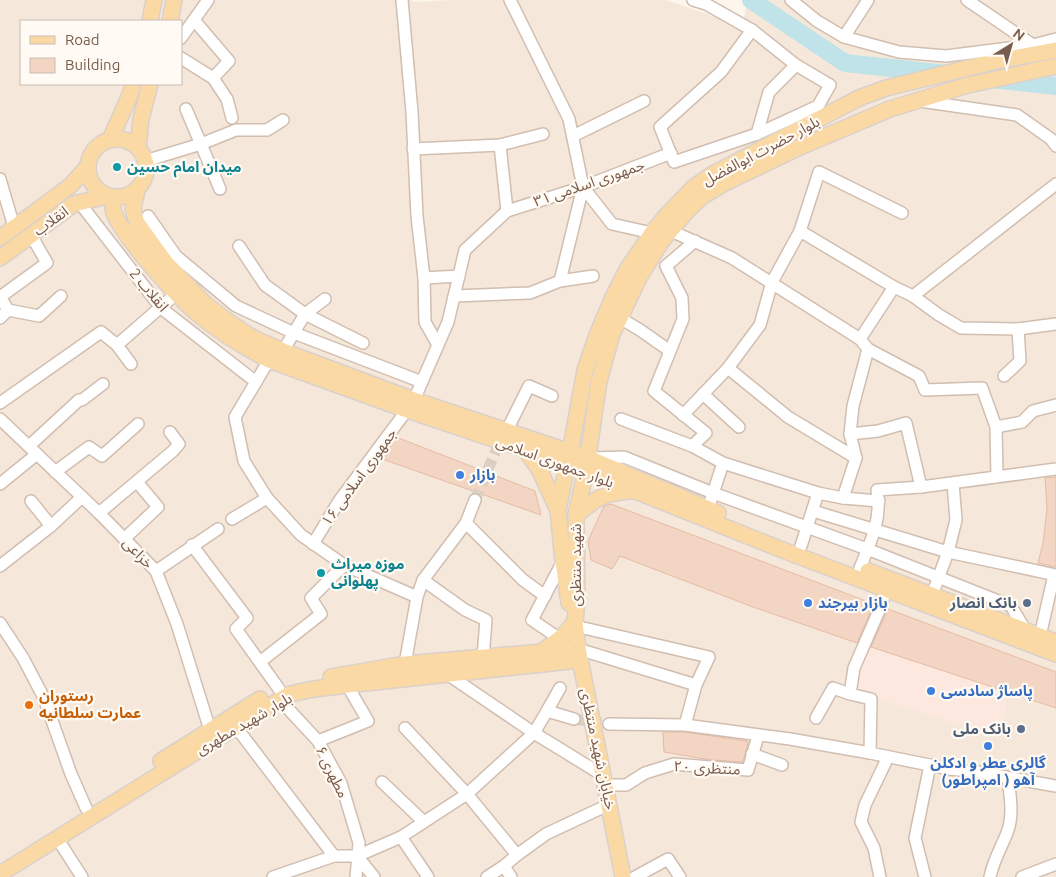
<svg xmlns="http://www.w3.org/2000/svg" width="1056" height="877" font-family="Ubuntu,'Noto Sans Arabic',sans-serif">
  <rect width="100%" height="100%" fill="#fdf6ec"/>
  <path fill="#f5e8da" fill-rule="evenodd" d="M0,0H411L416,2L449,0H666L742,26L748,0H1056V877H0ZM21,21H181V84H21Z"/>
  <polygon fill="#fde8e0" points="868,646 1009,693 999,738 853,690"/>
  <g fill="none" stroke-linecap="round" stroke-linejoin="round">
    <polyline stroke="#a5d3da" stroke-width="3" points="1030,83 1049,75"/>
    <polyline stroke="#bfe3e8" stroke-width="18" points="751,0 845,63 1056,86"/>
  </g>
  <g fill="#f3d5c3" stroke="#e6bba3">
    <polygon points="396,437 535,491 541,515 382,459"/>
    <polygon points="1056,477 1056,567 1038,563 1043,543 1047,509 1045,478"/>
    <polygon points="611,504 874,604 857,643 753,607 620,556 612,569 591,560 588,541 604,506"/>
    <polygon points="888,609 1056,672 1056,708 871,647"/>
    <polygon points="663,732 684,732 747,741 748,743 743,762 711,760 664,752"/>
  </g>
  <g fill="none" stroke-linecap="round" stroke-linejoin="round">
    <g stroke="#dcd0c4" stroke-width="11" stroke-dasharray="11 5.5" stroke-linecap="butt">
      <polyline points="475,500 500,441"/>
      <polyline points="574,719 609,724"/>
    </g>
    <defs>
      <g id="minor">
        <polyline points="402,0 412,112 417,216 424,278"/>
        <polyline points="510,0 569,119 583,187 560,281"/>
        <polyline points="693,0 706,4 752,30 796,65 830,85 818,106 757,134"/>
        <polyline points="791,0 817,21 844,37 899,52 946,56 1033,45 1056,39"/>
        <polyline points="967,0 1033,45"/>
        <polyline points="194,20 229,61 213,78"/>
        <polyline points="752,30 721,72 660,127 674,162 757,134 769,92 796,65"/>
        <polyline points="844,37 868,0"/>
        <polyline points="181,38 208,0"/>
        <polyline points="181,58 213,78 227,99 232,118"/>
        <polyline points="920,101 1017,115 1051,139 1056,146"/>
        <polyline points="186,109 220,189"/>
        <polyline points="573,136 644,101"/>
        <polyline points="413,149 500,145 543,134"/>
        <polyline points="145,161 201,144 236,130 267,130 283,120"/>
        <polyline points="0,179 14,227"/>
        <polyline points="583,187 612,224 652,233"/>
        <polyline points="79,202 161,308 256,382"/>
        <polyline points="507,211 583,187 671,153"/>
        <polyline points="148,216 176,256 236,306 294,333 422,382"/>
        <polyline points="671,231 732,258 860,339 868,349 919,376 925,390 982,388 996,427 997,477"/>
        <polyline points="800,231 894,287 913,296 939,315 961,328 1018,329 1056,324"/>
        <polyline points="239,246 265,285 305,314 363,343"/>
        <polyline points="454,296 530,293 560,281 593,276"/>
        <polyline points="913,296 1056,184"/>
        <polyline points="8,310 39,316 61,296"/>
        <polyline points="0,318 8,310 0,297 47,263 31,235"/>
        <polyline points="620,318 640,330 670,351"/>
        <polyline points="860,339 894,287"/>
        <polyline points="117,345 177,293"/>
        <polyline points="438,345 425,322 424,278 459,276"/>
        <polyline points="283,351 305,314 325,299"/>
        <polyline points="728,368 788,417 856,458 843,498"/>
        <polyline points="1004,376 1020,361 1018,329"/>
        <polyline points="703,394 739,427"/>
        <polyline points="414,400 448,322 465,250 507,211 500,145"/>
        <polyline points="0,403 101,332 117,345 131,364"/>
        <polyline points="683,415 728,368 760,325 772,282 800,231 819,172 902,213"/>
        <polyline points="0,419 99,513 156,571 177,624 210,730"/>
        <polyline points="621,419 692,446 723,463 818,493 843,498 879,501"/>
        <polyline points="996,427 1022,422 1033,411 1056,405"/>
        <polyline points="507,430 529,386 552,396"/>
        <polyline points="850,434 878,431 906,423 921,487"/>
        <polyline points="29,446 79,400 82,400 103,384"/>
        <polyline points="692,446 706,433 654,391 683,319 682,298 666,266 695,241"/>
        <polyline points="592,458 624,457 713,493 867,549 1011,606 1026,631"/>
        <polyline points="856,458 850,434 853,406 868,349"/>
        <polyline points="55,472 89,447 102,456 138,424"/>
        <polyline points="0,484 37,454"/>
        <polyline points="267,498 244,461 235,417 269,360"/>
        <polyline points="31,501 51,526"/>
        <polyline points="708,509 723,463"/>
        <polyline points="813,511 948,552 1056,575"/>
        <polyline points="99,513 173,451 179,444 170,432"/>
        <polyline points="232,519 267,498 301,535 344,565 417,597"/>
        <polyline points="466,523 523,580 545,596"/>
        <polyline points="124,539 158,507 137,482"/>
        <polyline points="313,544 339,501 407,410"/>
        <polyline points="192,545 247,618 236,629 279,689"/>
        <polyline points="801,546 818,493"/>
        <polyline points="0,566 51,526 82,497"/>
        <path d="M860,568C871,541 882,519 877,490L921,487L1056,469"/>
        <polyline points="156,571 218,529"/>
        <polyline points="423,580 465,610 486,620 483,657"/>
        <polyline points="932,595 948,552 956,520 953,483"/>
        <polyline points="0,623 23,658 44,698 71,774 86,808"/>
        <polyline points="575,626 709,657 696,685 685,725"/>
        <polyline points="1040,636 1054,575"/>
        <polyline points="560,639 532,620 563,561"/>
        <polyline points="578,649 696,685"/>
        <polyline points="260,662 321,614 311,598 344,565"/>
        <polyline points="405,664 417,597 423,580 466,523 475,500"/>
        <polyline points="447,674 534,733 604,776"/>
        <polyline points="280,700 318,741 341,783 359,843 356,877"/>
        <polyline points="547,711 560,688"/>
        <polyline points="816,718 833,688 850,694"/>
        <polyline points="609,724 685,725 790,739 870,753 949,769 978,772 1056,786"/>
        <polyline points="236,727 334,856"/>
        <polyline points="405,728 467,794 517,855 504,866 487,877"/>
        <polyline points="318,741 368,721 347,685"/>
        <polyline points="870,753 871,699 850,694 854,668 881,606 886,589"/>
        <polyline points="752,754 782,765"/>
        <polyline points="382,782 424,822"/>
        <polyline points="606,785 626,785 645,773 674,764 748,770 758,736"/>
        <polyline points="401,837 428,877"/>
        <polyline points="57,838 82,877"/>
        <polyline points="517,855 546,834 610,804"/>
        <polyline points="357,856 374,877"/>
        <polyline points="504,866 511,877"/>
        <polyline points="273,877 334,856 357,856 401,837 467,794 534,733 547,711 574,719"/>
        <polyline points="635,877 668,859 680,877"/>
        <polyline points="880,877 874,848 861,822 865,805 888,757"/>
        <polyline points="925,877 915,838 930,765"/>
        <path d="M990,877C993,861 1001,848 1007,833C1014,815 1010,796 1008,778"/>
        <polyline points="1022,877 1056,864"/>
      </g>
      <g id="major">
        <polyline points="150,21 154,0"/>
        <polyline points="170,21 174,0"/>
        <circle cx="117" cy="168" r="29"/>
        <polyline points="110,140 130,95 133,84"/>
        <polyline points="138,148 141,119 150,84"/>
        <polyline points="137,190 133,209 137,223 166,263 204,303 226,320 253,338 283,351 414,400 588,458 718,513"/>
        <path d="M113,197C113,202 112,208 114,213C124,238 176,296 198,314C219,332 244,347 269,360L407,410L586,470L633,490L780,549L1056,654"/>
        <polyline points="0,238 70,186 88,166"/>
        <polyline points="0,258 74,204 107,196"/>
        <polyline points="525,450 539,469 558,510"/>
        <path d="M576,515C597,498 603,493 630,491"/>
        <polyline points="868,571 1056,642"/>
        <polyline points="569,603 563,561 558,510 570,452 585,370 597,335 614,295 628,268 652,233 666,216 694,187 713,174 859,98 886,88 997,61 1056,50"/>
        <polyline points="543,651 563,636 575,622"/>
        <polyline points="331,677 405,664 578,649"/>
        <polyline points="161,761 260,699"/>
        <polyline points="0,874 263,710 290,694 314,689 347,685 580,660"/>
        <polyline points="623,877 578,649 575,622 577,599 576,515 586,470 599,381 612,334 620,318 640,276 661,242 688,210 703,196 723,184 800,147 890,109 968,85 1056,66"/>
      </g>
    </defs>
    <use href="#minor" stroke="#d1beb0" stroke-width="14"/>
    <use href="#major" stroke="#dad1cd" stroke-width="18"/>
    <use href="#minor" stroke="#fff" stroke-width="11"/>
    <use href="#major" stroke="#fbd9a5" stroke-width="15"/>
  </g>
  <g fill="#0f9aa8" stroke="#fffaf3" stroke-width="2">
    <circle cx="117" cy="167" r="5"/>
    <circle cx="321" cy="573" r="5"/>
  </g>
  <g fill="#3f7fe0" stroke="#fffaf3" stroke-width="2">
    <circle cx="460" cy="475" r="5"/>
    <circle cx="808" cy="603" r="5"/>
    <circle cx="931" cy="691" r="5"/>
    <circle cx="988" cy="746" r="5"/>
  </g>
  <g fill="#5c6f8a" stroke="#fffaf3" stroke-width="2">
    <circle cx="1027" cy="603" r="5"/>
    <circle cx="1021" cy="729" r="5"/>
  </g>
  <circle fill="#e8710a" stroke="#fffaf3" stroke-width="2" cx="29" cy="705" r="5"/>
  <g text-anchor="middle" stroke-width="4.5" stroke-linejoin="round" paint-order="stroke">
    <g font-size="15" fill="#7a5c4d" stroke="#fffaf3">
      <text transform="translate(761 151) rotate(-28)" y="5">بلوار حضرت ابوالفضل</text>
      <text transform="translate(589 183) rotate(-19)" y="5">جمهوری اسلامی ۳۱</text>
      <text transform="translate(51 221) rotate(-36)" y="5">انقلاب</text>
      <text transform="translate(149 290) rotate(50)" y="5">انقلاب 2</text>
      <text transform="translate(555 462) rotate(20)" y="5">بلوار جمهوری اسلامی</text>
      <text transform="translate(359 477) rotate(-54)" y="5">جمهوری اسلامی ۱۶</text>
      <text transform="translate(138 553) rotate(46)" y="5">خزاعی</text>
      <text transform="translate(576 565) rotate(-90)" y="5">شهید منتظری</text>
      <text transform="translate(244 724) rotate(-30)" y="5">بلوار شهید مطهری</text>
      <text transform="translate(598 749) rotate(78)" y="5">خیابان شهید منتظری</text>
      <text transform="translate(707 768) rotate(3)" y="5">منتظری ۲۰</text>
      <text transform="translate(332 772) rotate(64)" y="5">مطهری ۶</text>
    </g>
    <g font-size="15" font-weight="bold" fill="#0d838f" stroke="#fffaf3" text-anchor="start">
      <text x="127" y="172">میدان امام حسین</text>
      <text x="331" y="569">موزه میراث<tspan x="331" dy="17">پهلوانی</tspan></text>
    </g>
    <g font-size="15" font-weight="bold" fill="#366cbe" stroke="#fffaf3" text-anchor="start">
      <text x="470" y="480">بازار</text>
      <text x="818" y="608">بازار بیرجند</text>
      <text x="941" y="696">پاساژ سادسی</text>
      <text x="988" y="768" text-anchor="middle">گالرى عطر و ادكلن<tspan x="988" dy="17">آهو ( امپراطور)</tspan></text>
    </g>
    <g font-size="15" font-weight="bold" fill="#4e5e75" stroke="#fffaf3" text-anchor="end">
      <text x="1017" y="608">بانک انصار</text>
      <text x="1011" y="734">بانک ملی</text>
    </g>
    <g font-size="15" font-weight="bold" fill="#c56008" stroke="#fffaf3" text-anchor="start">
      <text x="39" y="701">رستوران<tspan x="39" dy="17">عمارت سلطانیه</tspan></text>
    </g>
  </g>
  <rect x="20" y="20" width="162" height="65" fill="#fffaf3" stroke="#cabbb1"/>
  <rect x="30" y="36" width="25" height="8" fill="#fbd9a5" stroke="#cabbb1"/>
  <text x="65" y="45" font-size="15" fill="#7a5c4d">Road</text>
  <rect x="30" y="58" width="25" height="15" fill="#f3d5c3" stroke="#cabbb1"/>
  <text x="65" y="70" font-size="15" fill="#7a5c4d">Building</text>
  <g transform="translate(1011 45) rotate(37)" stroke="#fffaf3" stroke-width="4" paint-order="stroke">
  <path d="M0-4L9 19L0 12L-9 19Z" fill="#7a5c4d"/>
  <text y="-8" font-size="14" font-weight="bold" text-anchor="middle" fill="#7a5c4d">N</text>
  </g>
</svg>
